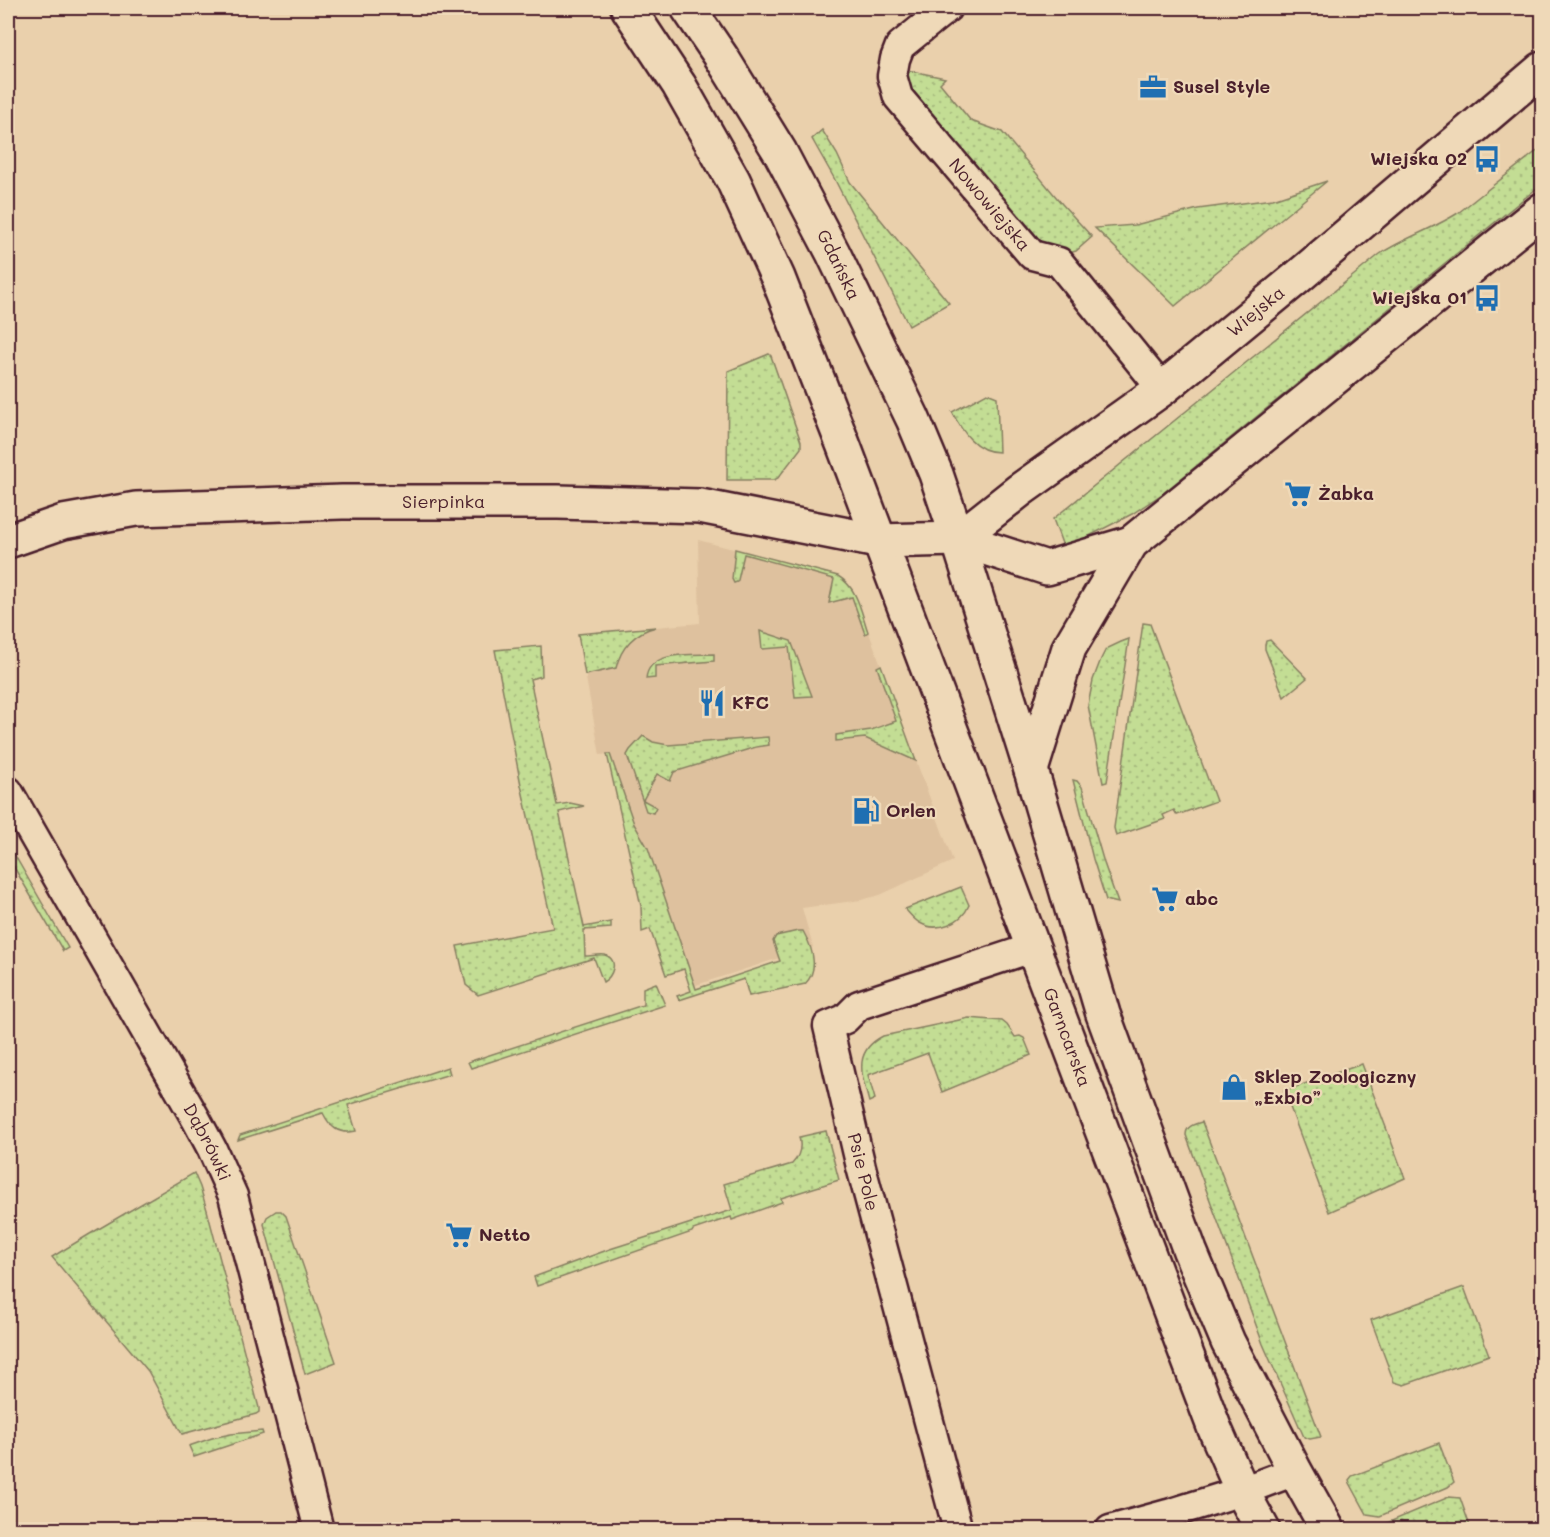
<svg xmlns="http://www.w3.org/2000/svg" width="1550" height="1537" font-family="Mali,sans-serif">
  <defs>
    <pattern id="grass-dots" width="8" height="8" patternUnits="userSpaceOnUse" patternTransform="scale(1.5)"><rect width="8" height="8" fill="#c3dd94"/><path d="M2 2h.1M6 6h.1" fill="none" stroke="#a9bd80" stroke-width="1.8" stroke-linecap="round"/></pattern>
  </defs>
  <rect width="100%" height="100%" fill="#ead0ac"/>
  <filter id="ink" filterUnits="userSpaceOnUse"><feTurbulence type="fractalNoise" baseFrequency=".0167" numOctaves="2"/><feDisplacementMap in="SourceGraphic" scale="12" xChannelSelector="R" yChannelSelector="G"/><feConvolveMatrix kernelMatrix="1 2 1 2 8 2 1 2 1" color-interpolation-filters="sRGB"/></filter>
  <g filter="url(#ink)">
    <polygon fill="#dec19e" points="698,540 838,576 850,585 854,592 953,861 880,895 861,900 802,908 813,947 690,987 610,754 600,755 578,634 700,623"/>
    <g fill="url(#grass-dots)" stroke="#867e60" stroke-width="1.5">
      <polygon points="907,70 945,78 940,83 971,121 1002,132 1062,204 1092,237 1076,251 1069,253 1042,246 912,94 906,75"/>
      <polygon points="822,130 837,154 850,182 949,303 909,326 834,178 812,139"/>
      <path d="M1542,147V184L1162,494L1132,514L1064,549L1053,519L1380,254C1404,238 1433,229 1458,213Z"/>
      <polygon points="1327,181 1175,306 1095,228 1135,225 1198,209 1273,199"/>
      <polygon points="769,354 771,356 801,442 801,448 778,478 774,480 727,480 728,371"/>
      <path d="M987,393L997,397L999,452C975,452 962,431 952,412Z"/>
      <path d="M735,549L838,576C858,588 861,612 868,632L865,634L852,597L829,603L834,579L744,554L738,580L737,582L734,583L732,579Z"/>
      <polygon points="1143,623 1150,624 1216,801 1177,815 1174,810 1163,815 1165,819 1116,836 1114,828"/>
      <path d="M656,627C635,632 621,647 616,668L585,675L578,634Z"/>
      <polygon points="760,631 791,641 812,696 795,697 789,647 762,649"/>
      <polygon points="1129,639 1107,782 1103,783 1088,705 1093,680 1101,659 1106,649 1121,642"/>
      <polygon points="1270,640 1307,678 1284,697 1265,649 1265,645 1266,641"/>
      <path d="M541,646L542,676L530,679L557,805L570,803L584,806L559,812L584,927L611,922V928L584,930L585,956C591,956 599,954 605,955C620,960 612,977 603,982L594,958L478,995L466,985L457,946L553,928L521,785L495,650Z"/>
      <path d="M714,654V661L655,666V678L646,679C648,650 692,655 714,654Z"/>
      <polygon points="881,665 916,761 865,738 836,741 836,735 871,730 896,721 877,667"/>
      <polygon points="643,736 653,742 668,745 768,737 769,745 756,747 674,772 670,781 657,774 643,800 656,807 653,813 646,811 627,755 630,750"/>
      <path d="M607,754H610L634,824L648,848L696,989L780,961L773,941L776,936L798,931H803C812,947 820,969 805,984L749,996L744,979L679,1000L677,996L691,991L684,969L666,975L650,929L642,932L641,906Z"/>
      <polygon points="1073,780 1077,781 1082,787 1104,863 1118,903 1106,900 1093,859"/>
      <polygon points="14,854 68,948 63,951 8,857"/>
      <path d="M961,887L969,905C962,923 937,933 920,923C914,920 910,914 905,909Z"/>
      <polygon points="656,983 665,1005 471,1068 468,1062 643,1005 643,988"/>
      <path d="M969,1018L1002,1021L1007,1025L1015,1037L1020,1036L1024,1038L1031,1055L942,1092L928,1053L868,1075L875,1099L869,1102C862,1075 852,1052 883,1036Z"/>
      <polygon points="1362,1064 1405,1178 1329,1212 1284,1091"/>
      <path d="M448,1067L450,1074L348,1105L356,1131C338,1135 330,1127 323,1113L238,1140L240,1135Z"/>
      <path d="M1202,1122L1321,1437L1310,1439L1304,1437L1263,1344L1186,1135C1186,1126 1195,1124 1202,1122Z"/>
      <path d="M826,1131L839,1180L781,1198L782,1202L732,1220L731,1217L693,1230L692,1232L537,1286L534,1277L610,1249L732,1210L724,1184L792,1164C800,1156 802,1148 799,1137Z"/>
      <polygon points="194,1173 200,1187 207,1210 259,1408 259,1412 256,1414 182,1434 148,1371 52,1257 90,1234"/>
      <polygon points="276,1211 281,1211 286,1216 336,1362 305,1374 264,1224 267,1217"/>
      <polygon points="1464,1287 1489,1355 1404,1385 1394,1382 1371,1320"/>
      <polygon points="262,1431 263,1434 194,1457 189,1446 212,1438 231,1434"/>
      <polygon points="1439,1443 1454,1482 1448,1487 1380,1516 1367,1514 1350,1483 1349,1480 1352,1476"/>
      <polygon points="1449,1497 1460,1498 1471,1529 1381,1529 1382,1525"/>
    </g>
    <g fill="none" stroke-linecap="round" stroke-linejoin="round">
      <defs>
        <g id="minor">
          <path id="s1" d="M947,8L900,46L895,59L892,76L898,97L1032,255L1059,262L1162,389"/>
          <path id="s2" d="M8,791L196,1119L212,1149L233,1196L319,1530"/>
          <polyline points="958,1530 861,1167 828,1026 845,1019 859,1005 1032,948"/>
          <polyline points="1110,1530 1168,1514 1242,1491 1295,1471"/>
        </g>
        <g id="secondary">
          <path id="s3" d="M628,8L679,85L733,180L778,278L843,444L1214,1427L1242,1491L1263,1530"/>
          <path id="s4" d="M688,8L722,58L780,152L833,253L913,419L936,474L958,539L1031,770L1103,1014L1190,1251L1228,1342L1295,1471L1328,1530"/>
          <path id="s5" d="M958,539L1020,490L1162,389L1298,277L1542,69"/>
          <path id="s6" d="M8,541L63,522L136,509L342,502H558L700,506L878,541L958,539L1047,568L1131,543"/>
          <polyline points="1031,770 1069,648 1131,543 1542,210"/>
        </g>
      </defs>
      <use href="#minor" stroke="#4a1f2b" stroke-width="33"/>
      <use href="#secondary" stroke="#4a1f2b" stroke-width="38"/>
      <use href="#minor" stroke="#efd9b8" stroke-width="28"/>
      <use href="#secondary" stroke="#efd9b8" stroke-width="33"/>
    </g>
  </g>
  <defs>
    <symbol id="office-bare" viewBox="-9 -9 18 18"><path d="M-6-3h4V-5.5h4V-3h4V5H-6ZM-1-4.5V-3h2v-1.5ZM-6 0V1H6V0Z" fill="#1f6fb2" stroke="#efd9b8" stroke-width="2.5" paint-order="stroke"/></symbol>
    <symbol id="bus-bare" viewBox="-9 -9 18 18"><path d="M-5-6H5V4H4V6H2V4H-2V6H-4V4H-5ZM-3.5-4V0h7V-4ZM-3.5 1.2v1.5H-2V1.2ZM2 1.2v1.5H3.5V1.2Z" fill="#1f6fb2" stroke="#efd9b8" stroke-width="2.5" paint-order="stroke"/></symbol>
    <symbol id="supermarket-bare" viewBox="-9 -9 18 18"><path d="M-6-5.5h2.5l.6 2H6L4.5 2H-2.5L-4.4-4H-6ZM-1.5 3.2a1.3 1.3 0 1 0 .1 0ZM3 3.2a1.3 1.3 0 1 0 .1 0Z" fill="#1f6fb2" stroke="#efd9b8" stroke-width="2.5" paint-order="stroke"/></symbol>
    <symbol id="restaurant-bare" viewBox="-9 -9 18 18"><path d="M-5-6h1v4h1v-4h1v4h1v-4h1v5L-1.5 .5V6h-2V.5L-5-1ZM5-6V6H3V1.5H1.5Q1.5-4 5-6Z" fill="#1f6fb2" stroke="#efd9b8" stroke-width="2.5" paint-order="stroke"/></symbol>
    <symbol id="fuel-bare" viewBox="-9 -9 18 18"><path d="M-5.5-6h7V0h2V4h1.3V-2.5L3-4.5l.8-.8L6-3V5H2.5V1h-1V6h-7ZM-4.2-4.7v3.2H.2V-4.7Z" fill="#1f6fb2" stroke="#efd9b8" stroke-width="2.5" paint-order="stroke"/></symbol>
    <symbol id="shop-bare" viewBox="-9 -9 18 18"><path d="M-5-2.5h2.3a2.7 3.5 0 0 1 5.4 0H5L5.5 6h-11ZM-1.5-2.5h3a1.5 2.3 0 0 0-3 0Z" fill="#1f6fb2" stroke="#efd9b8" stroke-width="2.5" paint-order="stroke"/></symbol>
  </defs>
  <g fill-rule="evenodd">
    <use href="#office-bare" x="1134" y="68" width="38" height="38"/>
    <use href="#bus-bare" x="1468" y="140" width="38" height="38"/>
    <use href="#bus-bare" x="1468" y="279" width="38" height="38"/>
    <use href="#supermarket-bare" x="1279" y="475" width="38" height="38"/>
    <use href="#restaurant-bare" x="693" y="684" width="38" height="38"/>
    <use href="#fuel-bare" x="847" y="792" width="38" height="38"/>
    <use href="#supermarket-bare" x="1146" y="880" width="38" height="38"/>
    <use href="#shop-bare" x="1215" y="1068" width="38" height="38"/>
    <use href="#supermarket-bare" x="440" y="1216" width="38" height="38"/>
  </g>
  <g text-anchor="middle" stroke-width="4.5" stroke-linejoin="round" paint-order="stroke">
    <g font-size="18" font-weight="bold" fill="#4a1f2b" stroke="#efd9b8" text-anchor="start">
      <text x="1173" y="93">Susel Style</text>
      <text x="1467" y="165" text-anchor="end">Wiejska 02</text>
      <text x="1467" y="304" text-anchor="end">Wiejska 01</text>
      <text x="1318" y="500">Żabka</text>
      <text x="732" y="709">KFC</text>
      <text x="886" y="817">Orlen</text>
      <text x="1185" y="905">abc</text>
      <text x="1254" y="1083">Sklep Zoologiczny<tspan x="1254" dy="21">„Exbio”</tspan></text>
      <text x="479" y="1241">Netto</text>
    </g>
    <g font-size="18" fill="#4a1f2b" stroke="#efd9b8">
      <text dy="6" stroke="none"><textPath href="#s1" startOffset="255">Nowowiejska</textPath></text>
      <text dy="6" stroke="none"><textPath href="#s4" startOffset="298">Gdańska</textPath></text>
      <text dy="6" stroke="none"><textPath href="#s5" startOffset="375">Wiejska</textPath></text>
      <text dy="6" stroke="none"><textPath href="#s6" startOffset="440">Sierpinka</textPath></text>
      <text dy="6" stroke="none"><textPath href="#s3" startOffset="1122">Garncarska</textPath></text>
      <text dy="6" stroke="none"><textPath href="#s2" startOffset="404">Dąbrówki</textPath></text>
      <text transform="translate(863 1172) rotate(76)" y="6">Psie Pole</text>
    </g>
  </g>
  <rect width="1550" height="1537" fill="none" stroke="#efd9b8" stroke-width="30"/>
  <rect x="15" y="15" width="1520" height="1507" fill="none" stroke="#4a1f2b" stroke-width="2" filter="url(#ink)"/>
</svg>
